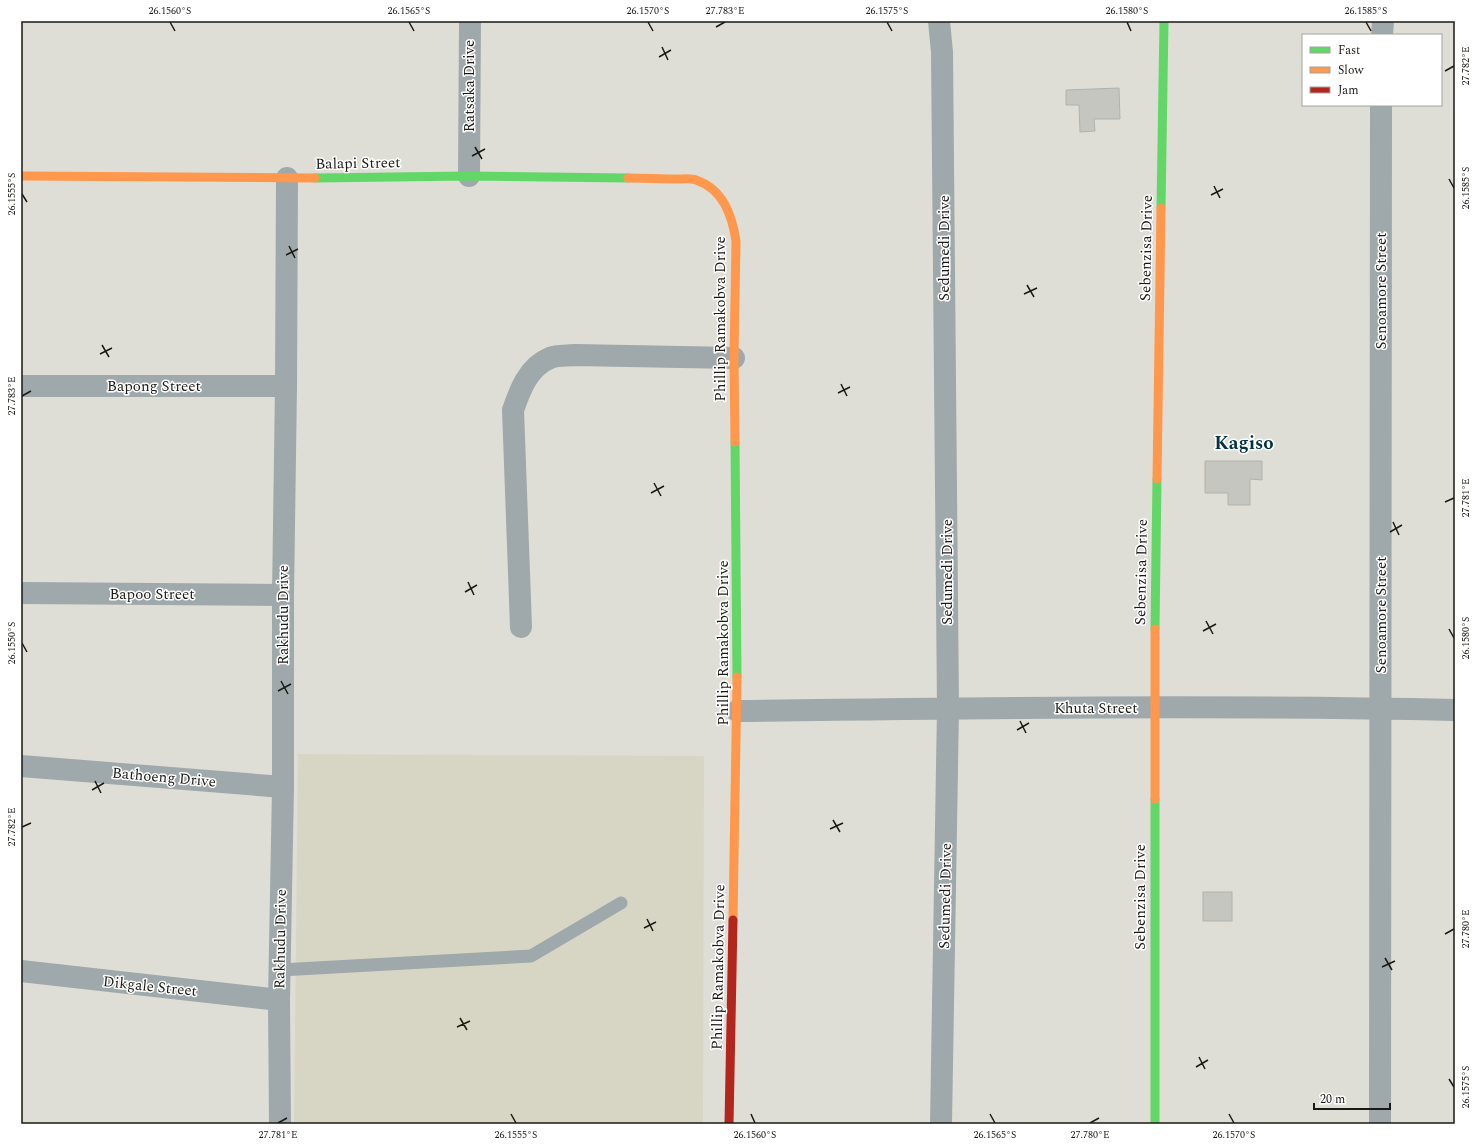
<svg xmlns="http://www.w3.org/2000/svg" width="1476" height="1145" font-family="Spectral,serif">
  <rect width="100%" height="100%" fill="#dfded6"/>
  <polygon fill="#d7d6c5" points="298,754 704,756 703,1124 294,1124"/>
  <g fill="#c6c6c0" stroke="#b2b2ac">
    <polygon points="1119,88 1120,119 1094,119 1095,131 1080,132 1079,105 1066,105 1066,90"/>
    <polygon points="1205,461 1262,461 1262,480 1250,479 1250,505 1228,505 1228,493 1205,493"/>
    <rect x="1203" y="892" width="29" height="29"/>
  </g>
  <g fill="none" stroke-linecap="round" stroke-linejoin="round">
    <polyline stroke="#9fa8aa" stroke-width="13" points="280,970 531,956 621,903"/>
    <g stroke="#9fa8aa" stroke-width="22">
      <polyline points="939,21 942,52 948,708 941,1124"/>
      <polyline points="1382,35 1383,21"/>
      <polyline points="469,176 470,21"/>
      <polyline points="21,386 286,386"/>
      <polyline points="21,593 283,595"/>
      <path d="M521,627L513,410C520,390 528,367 550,358C557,355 567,356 575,355L734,358"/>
      <path d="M737,711C977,708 1216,705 1455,710"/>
      <polyline points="21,766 283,787"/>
      <polyline points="21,971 279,1000"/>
      <polyline points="280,1124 279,1000 283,787 283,595 286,386 287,178"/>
      <polyline points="1380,1124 1381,105"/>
    </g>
    <g stroke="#63d668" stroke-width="9">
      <polyline points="315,178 469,176 628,178"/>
      <polyline points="1161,208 1164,21"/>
      <polyline points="735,442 737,677"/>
      <polyline points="1155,629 1157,479"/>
      <polyline points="1155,799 1155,1124"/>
    </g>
    <g stroke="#ff974d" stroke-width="9">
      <polyline points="21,176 315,178"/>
      <path d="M628,178C645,178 661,179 678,179C683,179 691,178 696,180C723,189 732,215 736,241L734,358L735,442"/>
      <polyline points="1157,479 1161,208"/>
      <polyline points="1155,629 1155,799"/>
      <polyline points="733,920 737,677"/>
    </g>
    <polyline stroke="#b3261e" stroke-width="9" points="729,1124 733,920"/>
  </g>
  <path fill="none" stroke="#1a1914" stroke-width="1.5" d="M170,22L175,31M409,22L414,31M648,22L653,31M887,22L892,31M1127,22L1131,31M1366,22L1371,31M716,27L725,22M662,47L668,60M659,57L671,50M1445,71L1454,66M475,147L482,159M472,156L485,149M1449,179L1454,188M1214,186L1220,198M22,194L27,202M1211,195L1223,189M289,246L295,258M286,255L298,249M1027,285L1034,297M1024,294L1037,288M102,345L109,357M100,354L112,348M841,384L847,396M838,393L850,387M22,396L31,391M654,483L661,496M651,493L664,486M1445,502L1454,498M1393,522L1399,535M1390,532L1402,525M468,582L474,595M465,592L477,585M1206,621L1213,634M1449,629L1454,638M1203,631L1216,624M22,643L27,652M281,681L288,694M278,691L291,684M1020,721L1026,733M1017,730L1029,723M95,781L101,793M92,790L104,783M833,820L840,832M22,827L31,823M830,829L843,823M647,919L653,931M644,928L656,922M1445,934L1454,929M1385,958L1392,970M1382,967L1395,961M460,1018L467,1030M457,1027L470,1021M1199,1057L1205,1069M1196,1067L1208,1060M1449,1079L1454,1087M511,1114L516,1123M751,1114L755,1123M990,1114L995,1123M1229,1114L1234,1123M278,1123L287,1118M1090,1123L1099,1118"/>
  <g text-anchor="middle" stroke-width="3" stroke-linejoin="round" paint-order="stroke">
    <g font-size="15" fill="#1a1914" stroke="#fff">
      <text transform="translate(469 86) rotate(-90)" y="5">Ratsaka Drive</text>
      <text transform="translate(358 163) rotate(-1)" y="5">Balapi Street</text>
      <text transform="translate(944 248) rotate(-90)" y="5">Sedumedi Drive</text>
      <text transform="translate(1146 248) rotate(-89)" y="5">Sebenzisa Drive</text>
      <text transform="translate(1381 291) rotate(-90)" y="5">Senoamore Street</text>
      <text transform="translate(720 319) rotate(-90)" y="5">Phillip Ramakobva Drive</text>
      <text x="154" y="391">Bapong Street</text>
      <text transform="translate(947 572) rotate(-90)" y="5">Sedumedi Drive</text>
      <text transform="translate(1141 572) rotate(-89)" y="5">Sebenzisa Drive</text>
      <text x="152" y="599">Bapoo Street</text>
      <text transform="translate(283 615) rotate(-90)" y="5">Rakhudu Drive</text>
      <text transform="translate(1381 615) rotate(-90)" y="5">Senoamore Street</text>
      <text transform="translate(723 643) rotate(-90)" y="5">Phillip Ramakobva Drive</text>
      <text x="1096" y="713">Khuta Street</text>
      <text transform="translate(164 777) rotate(5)" y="5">Bathoeng Drive</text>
      <text transform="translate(945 896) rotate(-89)" y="5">Sedumedi Drive</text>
      <text transform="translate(1140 897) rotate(-90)" y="5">Sebenzisa Drive</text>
      <text transform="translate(280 939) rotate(-89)" y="5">Rakhudu Drive</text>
      <text transform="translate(718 967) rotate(-89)" y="5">Phillip Ramakobva Drive</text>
      <text transform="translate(150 986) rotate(6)" y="5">Dikgale Street</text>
    </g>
    <g font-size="19" font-weight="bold" fill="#003244" stroke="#fff">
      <text x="1244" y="449">Kagiso</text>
    </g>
  </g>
  <rect width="1476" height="1145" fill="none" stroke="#ffffff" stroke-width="44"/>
  <rect x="1302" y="34" width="140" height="72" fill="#ffffff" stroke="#a3a3a1"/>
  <rect x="1310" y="47" width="20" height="6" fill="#63d668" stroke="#a3a3a1"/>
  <text x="1338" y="54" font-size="12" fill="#1a1914">Fast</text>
  <rect x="1310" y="67" width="20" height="6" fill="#ff974d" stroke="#a3a3a1"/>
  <text x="1338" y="74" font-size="12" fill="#1a1914">Slow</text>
  <rect x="1310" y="87" width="20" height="6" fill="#b3261e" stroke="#a3a3a1"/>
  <text x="1338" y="94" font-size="12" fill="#1a1914">Jam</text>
  <path d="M1314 1103v6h76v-6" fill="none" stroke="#1a1914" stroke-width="2"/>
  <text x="1320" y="1103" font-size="12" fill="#1a1914" stroke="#ffffff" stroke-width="3" paint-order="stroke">20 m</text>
  <rect x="22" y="22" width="1432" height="1101" fill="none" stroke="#1a1914" stroke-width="1.5"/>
  <g font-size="10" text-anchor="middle" fill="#1a1914">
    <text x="170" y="14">26.1560°S</text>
    <text x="409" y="14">26.1565°S</text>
    <text x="648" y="14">26.1570°S</text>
    <text x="725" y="14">27.783°E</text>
    <text x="887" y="14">26.1575°S</text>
    <text x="1127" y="14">26.1580°S</text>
    <text x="1366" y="14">26.1585°S</text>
    <text transform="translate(1465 66) rotate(-90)" y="4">27.782°E</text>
    <text transform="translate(1465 188) rotate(-90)" y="4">26.1585°S</text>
    <text transform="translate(11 194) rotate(-90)" y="4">26.1555°S</text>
    <text transform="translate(11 396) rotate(-90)" y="4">27.783°E</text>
    <text transform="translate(1465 498) rotate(-90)" y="4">27.781°E</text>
    <text transform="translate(1465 638) rotate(-90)" y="4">26.1580°S</text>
    <text transform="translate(11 643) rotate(-90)" y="4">26.1550°S</text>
    <text transform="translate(11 827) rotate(-90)" y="4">27.782°E</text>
    <text transform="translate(1465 929) rotate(-90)" y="4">27.780°E</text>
    <text transform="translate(1465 1087) rotate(-90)" y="4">26.1575°S</text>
    <text x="278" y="1138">27.781°E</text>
    <text x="516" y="1138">26.1555°S</text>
    <text x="755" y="1138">26.1560°S</text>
    <text x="995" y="1138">26.1565°S</text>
    <text x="1090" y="1138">27.780°E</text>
    <text x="1234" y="1138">26.1570°S</text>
  </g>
</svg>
